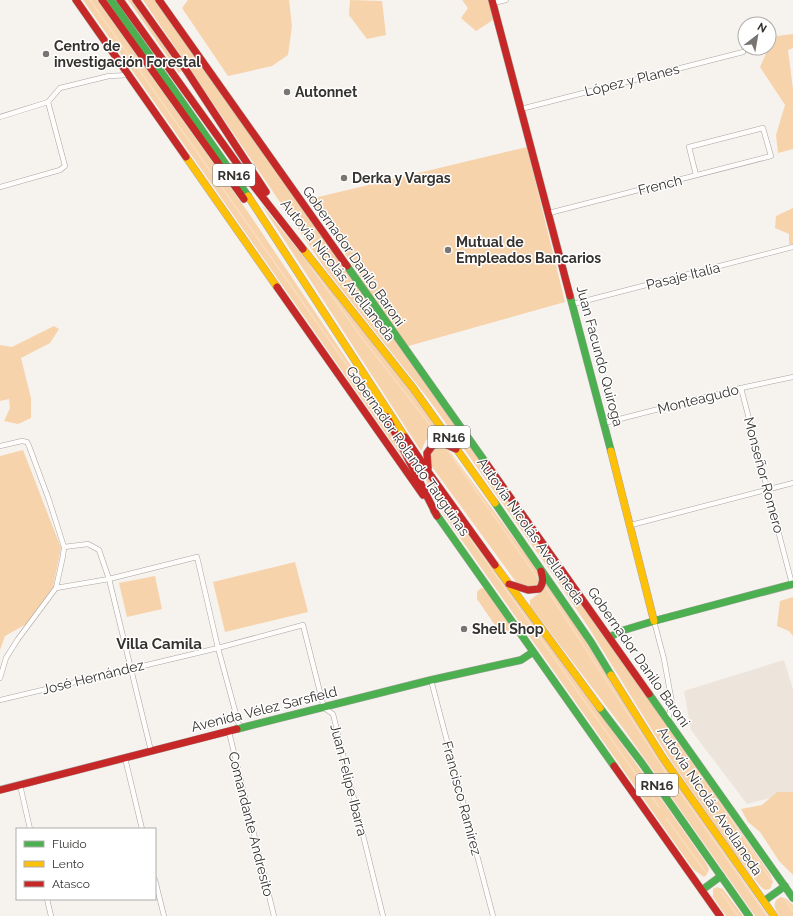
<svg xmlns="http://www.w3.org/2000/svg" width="793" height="916" font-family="Raleway,sans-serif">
  <rect width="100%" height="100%" fill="#f6f2ee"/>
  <polygon fill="#ede4db" points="784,660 793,689 793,792 747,804 691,730 684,691"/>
  <g fill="#f7d3ac">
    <polygon points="83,0 97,0 248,212 374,400 428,494"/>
    <polygon points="128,0 133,0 181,71 179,73"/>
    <polygon points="143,0 155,0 572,589 770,874 773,882 770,889 765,890 760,886 733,851 671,761 589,628 556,579 430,401 326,270"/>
    <polygon points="188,0 289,0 292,26 288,55 272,66 228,76 182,8"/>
    <polygon points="350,0 382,1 386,35 367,39 349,15"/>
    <polygon points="462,0 489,0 493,20 476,31 461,18 468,8"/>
    <polygon points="793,34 793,48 788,50 793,89 793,149 778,153 776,135 785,105 760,67 768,49 777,36"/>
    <polygon points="527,147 565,302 405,347 310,199"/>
    <polygon points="261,204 410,388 438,429 438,433 426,440 421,451"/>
    <polygon points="793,208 793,245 789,244 789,234 775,228 776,216"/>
    <polygon points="54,326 59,329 50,343 21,358 31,398 31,418 18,424 4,421 10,408 9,399 0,401 0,345 12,347"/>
    <polygon points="437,446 448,449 536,568 539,581 536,586 519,586 430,464 429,455"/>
    <polygon points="23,450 61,548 53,587 30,622 5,636 0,650 0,456"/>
    <path d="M411,451C507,589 610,724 706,863L709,869L707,874L704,877L693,869L444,515Z"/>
    <polygon points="295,562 308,612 225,632 213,582"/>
    <polygon points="155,576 162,609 127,617 119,583"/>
    <polygon points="545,582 573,621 658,757 768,916 755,916 623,728 530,606 530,600 542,591"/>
    <polygon points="481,588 486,589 511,625 509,631 499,631 477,599 477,592"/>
    <polygon points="793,597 793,636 789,631 777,626 780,601"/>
    <polygon points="777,792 793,792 793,875 779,861 760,832 748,822 741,809 762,805"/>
    <polygon points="717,887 723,889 743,916 726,916 713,897 713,889"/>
    <path d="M781,897L787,899L793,905V916H779C775,909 771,901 781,897Z"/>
  </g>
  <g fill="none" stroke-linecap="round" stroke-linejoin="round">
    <g stroke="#fadcbd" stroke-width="1.5">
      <polyline points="90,0 375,405 379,415"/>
      <polyline points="309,264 362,338 435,431"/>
      <polyline points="446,448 537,577"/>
      <polyline points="436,490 659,807"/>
      <polyline points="546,588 666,772 767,916"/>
      <polyline points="643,691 702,777"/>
      <polyline points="706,781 771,880"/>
      <polyline points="666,818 705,871"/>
      <polyline points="721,892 738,916"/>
      <polyline points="785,899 793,911"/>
    </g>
    <defs>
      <g id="street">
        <polyline points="493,3 506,0"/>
        <polyline points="521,109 743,52"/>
        <polyline points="0,117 48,102 60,88 109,76 130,75"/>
        <polyline points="0,187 60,170 65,166 48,102"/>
        <polyline points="549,213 771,156 763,128 689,147 696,175"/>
        <polyline points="573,304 793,247"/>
        <polyline points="741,388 792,584"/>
        <polyline points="604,423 741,388 793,377"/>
        <polyline points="0,446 22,441 27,442 29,446 49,500 64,547 63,556 56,588 18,639 6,658 0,678"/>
        <polyline points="631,525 793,483"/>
        <polyline points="64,547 88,544 99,550 109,579 151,751"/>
        <polyline points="56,588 109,579 197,557 218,648 240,729"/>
        <polyline points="654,621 664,659 672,703 668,719"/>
        <polyline points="431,680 493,916"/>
        <polyline points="0,700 218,648 303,625 324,708 333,714 383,916"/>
        <polyline points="229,732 274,916"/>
        <polyline points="125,758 142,829"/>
        <polyline points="20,785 30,829"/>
        <polyline points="155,880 164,916"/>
        <polyline points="47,899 51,916"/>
      </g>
      <g id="fast">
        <polyline points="111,0 248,196"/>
        <polyline points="347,266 486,463"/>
        <polyline points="570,296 611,451"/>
        <polyline points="495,503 591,642 611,675"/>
        <polyline points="434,511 614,766"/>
        <polyline points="610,637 621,631 654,621 793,584"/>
        <polyline points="649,694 793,898"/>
        <polyline points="600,708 641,762 749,916"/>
        <polyline points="237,729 431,680 521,660 533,652"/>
        <polyline points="702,890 721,876"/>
        <polyline points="764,901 785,886"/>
      </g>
      <g id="slow">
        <polyline points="186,157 277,287"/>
        <polyline points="248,196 405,437"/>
        <polyline points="303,249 413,388 495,503"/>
        <polyline points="611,451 654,621"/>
        <polyline points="495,565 600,708"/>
        <polyline points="611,675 663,758 774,916"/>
      </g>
      <g id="jam">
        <polyline points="76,0 186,157"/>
        <polyline points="102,0 244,199"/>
        <polyline points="120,0 246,176 303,249"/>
        <polyline points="136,0 188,73 266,192"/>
        <polyline points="159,0 347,266"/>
        <polyline points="492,0 570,296"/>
        <polyline points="277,287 423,495"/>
        <polyline points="387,417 437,516"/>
        <polyline points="405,437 429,473 495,565"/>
        <polyline points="486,463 649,694"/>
        <polyline points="428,468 427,453 433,445 443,443 456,449"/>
        <path d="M509,584L528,590L539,589C544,583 543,578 541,571"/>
        <polyline points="614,766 720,916"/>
        <polyline points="0,790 237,729"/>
      </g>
    </defs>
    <use href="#street" stroke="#a8a5a2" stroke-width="5.5"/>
    <use href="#fast" stroke="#a8a5a2" stroke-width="8"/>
    <use href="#slow" stroke="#a8a5a2" stroke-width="8"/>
    <use href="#jam" stroke="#a8a5a2" stroke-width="8"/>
    <use href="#street" stroke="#fefdfc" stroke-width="4.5"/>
    <use href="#fast" stroke="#4caf50" stroke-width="7"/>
    <use href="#slow" stroke="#ffc107" stroke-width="7"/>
    <use href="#jam" stroke="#c62828" stroke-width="7"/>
  </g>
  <g fill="#797572" stroke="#fff" stroke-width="1.5">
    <circle cx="46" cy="54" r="4"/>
    <circle cx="287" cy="92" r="4"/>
    <circle cx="344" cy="178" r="4"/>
    <circle cx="448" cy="250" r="4"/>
    <circle cx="464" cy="629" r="4"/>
  </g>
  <g text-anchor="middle" stroke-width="3" stroke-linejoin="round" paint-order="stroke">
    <g fill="#fff" stroke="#72706d" stroke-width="1">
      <rect x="213" y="164" width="42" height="22" rx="3"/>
      <rect x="428" y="426" width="42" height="22" rx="3"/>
      <rect x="636" y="774" width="42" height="22" rx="3"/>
    </g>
    <g font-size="13" font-weight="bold" fill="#35322f">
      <text x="234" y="180">RN16</text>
      <text x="449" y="442">RN16</text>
      <text x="657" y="790">RN16</text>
    </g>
    <g font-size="14" font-weight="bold" fill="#35322f" stroke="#fff" text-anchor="start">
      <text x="54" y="51">Centro de<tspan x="54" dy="16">investigación Forestal</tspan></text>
      <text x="295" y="97">Autonnet</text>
      <text x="352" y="183">Derka y Vargas</text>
      <text x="456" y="247">Mutual de<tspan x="456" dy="16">Empleados Bancarios</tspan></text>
      <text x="472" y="634">Shell Shop</text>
    </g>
    <g font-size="14" fill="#35322f" stroke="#fff">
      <text transform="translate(632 80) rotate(-14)" y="5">López y Planes</text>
      <text transform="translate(660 185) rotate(-14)" y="5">French</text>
      <text transform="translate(354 256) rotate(55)" y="5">Gobernador Danilo Baroni</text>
      <text transform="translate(338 270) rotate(52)" y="5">Autovía Nicolás Avellaneda</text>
      <text transform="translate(683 276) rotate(-14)" y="5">Pasaje Italia</text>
      <text transform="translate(600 356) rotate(75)" y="5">Juan Facundo Quiroga</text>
      <text transform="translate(698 399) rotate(-14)" y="5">Monteagudo</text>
      <text transform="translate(408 451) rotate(55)" y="5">Gobernador Rolando Tauguinas</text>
      <text transform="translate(764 475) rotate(75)" y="5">Monseñor Romero</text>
      <text transform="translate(531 531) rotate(55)" y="5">Autovía Nicolás Avellaneda</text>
      <text transform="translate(639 657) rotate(55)" y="5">Gobernador Danilo Baroni</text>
      <text transform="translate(93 677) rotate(-14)" y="5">José Hernández</text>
      <text transform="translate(264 709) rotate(-14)" y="5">Avenida Vélez Sarsfield</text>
      <text transform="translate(349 780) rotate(76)" y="5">Juan Felipe Ibarra</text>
      <text transform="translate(462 798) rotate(75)" y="5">Francisco Ramírez</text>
      <text transform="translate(710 801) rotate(56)" y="5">Autovía Nicolás Avellaneda</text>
      <text transform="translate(251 824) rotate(76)" y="5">Comandante Andresito</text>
    </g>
    <g font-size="15" font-weight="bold" fill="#35322f" stroke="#fff">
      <text x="159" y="649">Villa Camila</text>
    </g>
  </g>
  <rect x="16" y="828" width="140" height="72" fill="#ffffff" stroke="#aeadac"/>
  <rect x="24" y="841" width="20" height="6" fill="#4caf50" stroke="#aeadac"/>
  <text x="52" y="848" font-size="12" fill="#35322f">Fluido</text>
  <rect x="24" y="861" width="20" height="6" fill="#ffc107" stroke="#aeadac"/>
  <text x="52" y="868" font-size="12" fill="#35322f">Lento</text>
  <rect x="24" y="881" width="20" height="6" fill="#c62828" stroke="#aeadac"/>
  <text x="52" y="888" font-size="12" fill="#35322f">Atasco</text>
  <g transform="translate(757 36) rotate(31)"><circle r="19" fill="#ffffff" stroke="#aeadac"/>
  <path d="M0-3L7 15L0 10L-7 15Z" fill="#797572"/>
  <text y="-6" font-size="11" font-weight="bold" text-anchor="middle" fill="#35322f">N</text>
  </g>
</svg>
